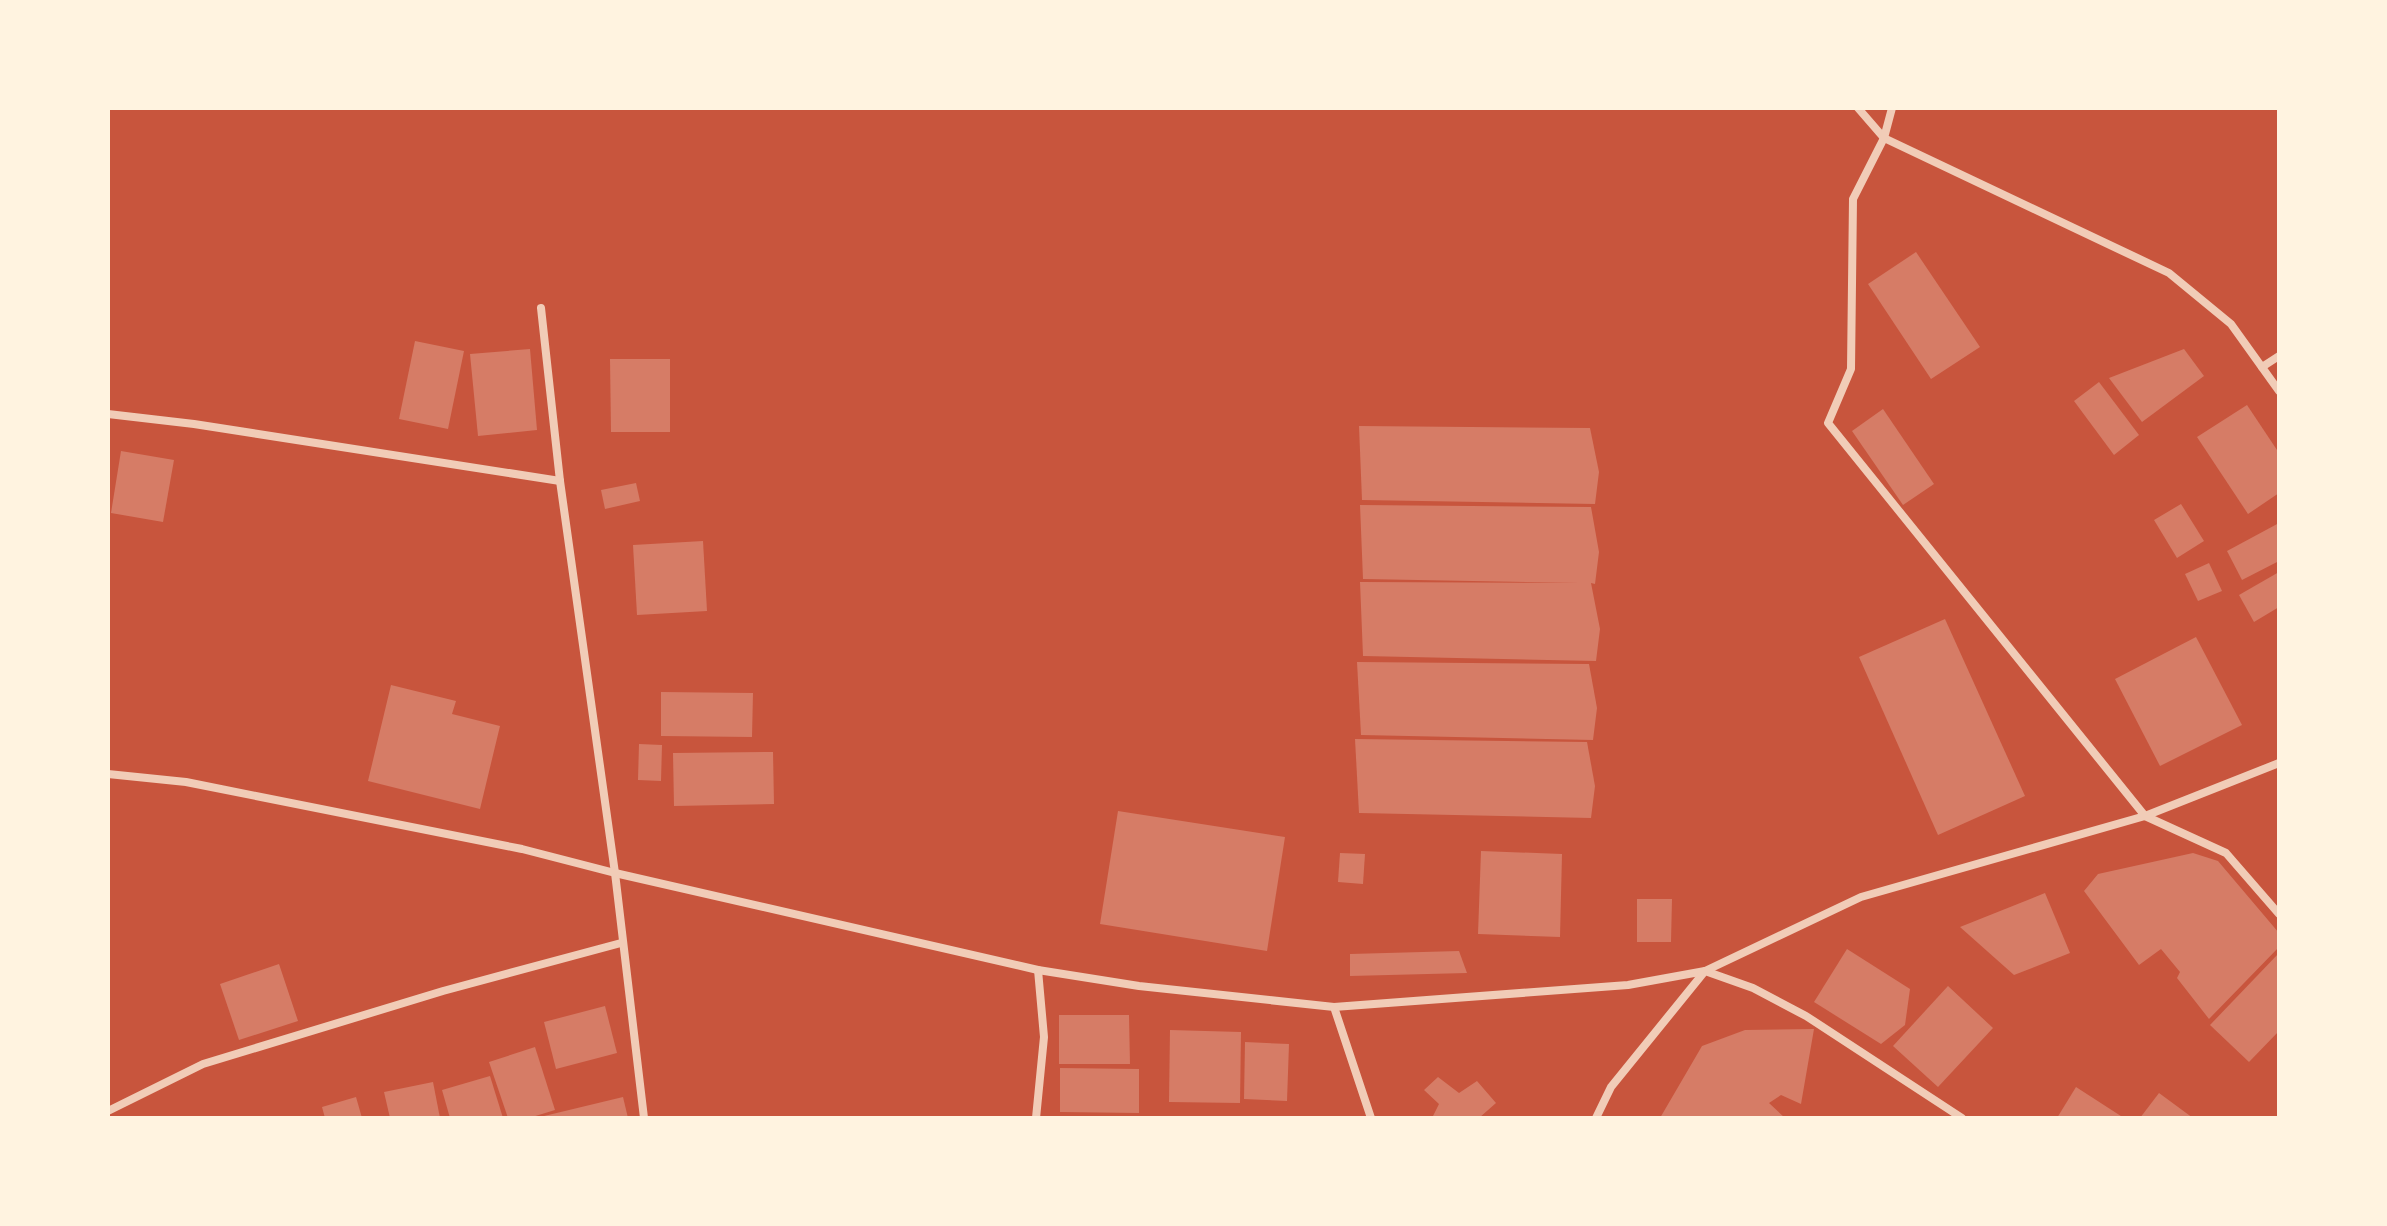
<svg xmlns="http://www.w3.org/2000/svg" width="2387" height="1226" font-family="'Alegreya Sans',sans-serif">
  <rect width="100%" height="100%" fill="#c8553d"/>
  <g fill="#d67c66">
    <polygon points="1916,252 1980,347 1931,379 1868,284"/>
    <polygon points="415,341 464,351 448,429 399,419"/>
    <polygon points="530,349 537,430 478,436 470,354"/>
    <polygon points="2184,349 2204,376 2142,422 2109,378"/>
    <polygon points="610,359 670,359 670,432 611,432"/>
    <polygon points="2099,382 2139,435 2114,455 2074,401"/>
    <polygon points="2247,405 2279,453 2279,493 2248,514 2197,437"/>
    <polygon points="1883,409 1934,484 1903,505 1852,431"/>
    <polygon points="1359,426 1590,428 1599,472 1595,504 1362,500"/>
    <polygon points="121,451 174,460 163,522 111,513"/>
    <polygon points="636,483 640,501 605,509 601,490"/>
    <polygon points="2181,504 2204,541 2177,558 2154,520"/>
    <polygon points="1360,505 1591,507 1599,552 1595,584 1591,583 1600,629 1596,661 1363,656 1360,582 1580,583 1363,579"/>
    <polygon points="2279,523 2279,561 2242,580 2227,551"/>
    <polygon points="703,541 707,611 637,615 633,545"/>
    <polygon points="2209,563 2222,591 2198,601 2185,574"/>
    <polygon points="2279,572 2279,607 2254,622 2239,595"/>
    <polygon points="1945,619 2025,796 1938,835 1859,657"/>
    <polygon points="2196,637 2242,725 2160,766 2115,679"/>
    <polygon points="1357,662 1589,664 1597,708 1593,740 1361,735"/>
    <polygon points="391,685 456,701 452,714 500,726 480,809 368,781"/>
    <polygon points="661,692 753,693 752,737 661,736"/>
    <polygon points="1355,739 1587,742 1595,786 1591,818 1359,813"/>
    <polygon points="639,744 662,745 661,781 638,780"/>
    <polygon points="773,752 774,804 674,806 673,753"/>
    <polygon points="1118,811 1285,837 1267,951 1100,924"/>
    <polygon points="1481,851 1562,854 1560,937 1478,934"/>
    <polygon points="1340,853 1365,854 1363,884 1338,882"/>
    <polygon points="2193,853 2218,861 2279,933 2279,947 2209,1019 2177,978 2180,972 2161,949 2139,965 2084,891 2098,874"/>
    <polygon points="2045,893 2070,953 2014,975 1960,927"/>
    <polygon points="1637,899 1672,899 1671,942 1637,942"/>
    <polygon points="1847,949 1910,989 1905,1025 1881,1044 1814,1002"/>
    <polygon points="1459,951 1467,973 1350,976 1350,954"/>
    <polygon points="2279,953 2279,1031 2249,1062 2210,1025"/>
    <polygon points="279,964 298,1021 239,1040 220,984"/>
    <polygon points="1948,986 1993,1028 1938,1087 1893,1046"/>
    <polygon points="605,1006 617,1053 556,1069 544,1022"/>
    <polygon points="1059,1015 1129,1015 1130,1064 1059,1064"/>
    <polygon points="1814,1029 1801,1104 1781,1095 1769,1103 1785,1118 1660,1118 1702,1046 1745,1030"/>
    <polygon points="1170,1030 1241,1032 1240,1103 1169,1102"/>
    <polygon points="1245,1042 1289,1044 1287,1101 1244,1099"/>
    <polygon points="535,1047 555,1110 529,1118 508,1118 489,1062"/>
    <polygon points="1060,1068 1139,1069 1139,1113 1060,1112"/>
    <polygon points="490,1076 503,1118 450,1118 442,1090"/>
    <polygon points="1438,1077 1459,1093 1477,1081 1496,1103 1479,1118 1432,1118 1439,1104 1424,1090"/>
    <polygon points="433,1082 440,1118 390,1118 384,1092"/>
    <polygon points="2076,1087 2124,1118 2057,1118"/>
    <polygon points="2159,1093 2193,1118 2140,1118"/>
    <polygon points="356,1097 362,1118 325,1118 322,1107"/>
    <polygon points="623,1097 628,1118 540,1118 540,1117"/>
  </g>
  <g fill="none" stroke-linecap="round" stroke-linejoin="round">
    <g stroke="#f1ccb7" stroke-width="8">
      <polyline points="1858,108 1884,138 2169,273 2231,324 2279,391"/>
      <polyline points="1892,108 1884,138 1853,199 1851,369 1828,423 2145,816 2226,853 2279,914"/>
      <polyline points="541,308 560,481 615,873 644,1118"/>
      <polyline points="2262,367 2279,356"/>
      <polyline points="108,414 194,424 560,481"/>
      <polyline points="108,774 186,782 522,849 615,873 1038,970 1139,986 1334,1007 1628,985 1705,971 1861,897 2145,816 2279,763"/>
      <polyline points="1334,1007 1371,1118"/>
      <polyline points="108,1111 203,1064 443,991 621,943"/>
      <polyline points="1036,1118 1044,1037 1038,970"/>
      <polyline points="1596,1118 1611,1087 1705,971 1753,988 1806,1016 1962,1118"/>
    </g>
  </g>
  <rect width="2387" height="1226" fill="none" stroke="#fff3e0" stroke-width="220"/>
</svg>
